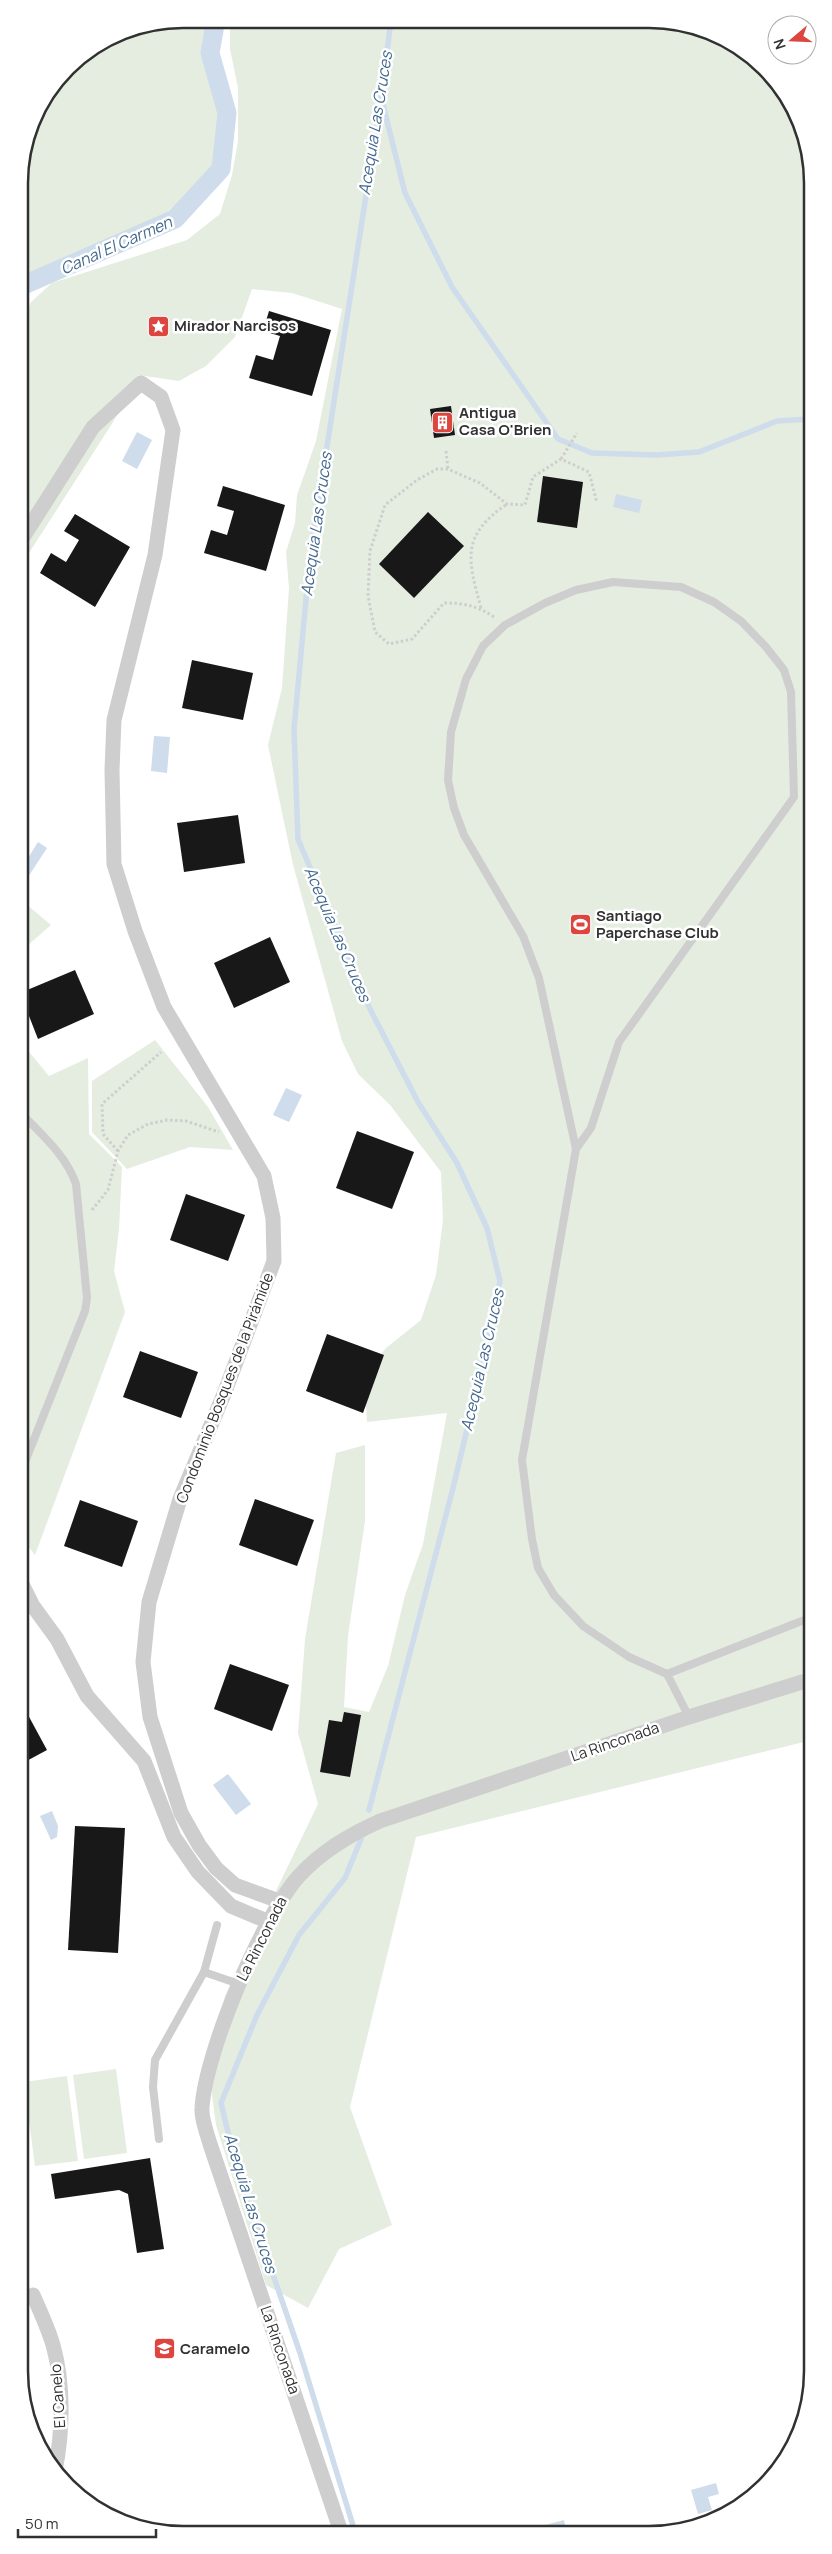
<svg xmlns="http://www.w3.org/2000/svg" width="832" height="2554" font-family="Manrope,sans-serif">
  <rect width="100%" height="100%" fill="#fff"/>
  <g fill="#e5ede0">
    <polygon points="183,19 210,19 204,53 221,114 216,166 172,214 19,281 19,172 36,110 74,60 120,31"/>
    <polygon points="230,19 681,22 731,41 765,67 796,110 810,151 812,1740 416,1837 350,2107 392,2225 339,2249 308,2308 266,2285 216,2125 208,2064 225,1996 318,1804 298,1733 305,1639 336,1453 365,1445 365,1521 348,1636 344,1707 369,1712 388,1666 405,1595 423,1544 447,1413 367,1422 364,1375 386,1348 421,1320 436,1275 443,1220 441,1172 390,1105 358,1074 342,1041 293,865 268,745 282,688 289,588 286,552 295,523 297,495 316,441 342,309 292,293 252,289 235,337 206,366 179,381 138,375 115,419 20,567 19,331 31,302 52,283 187,240 220,214 232,175 238,141 238,88 230,49"/>
    <polygon points="20,899 51,925 20,952"/>
    <polygon points="155,1040 208,1107 233,1150 190,1147 127,1169 92,1132 92,1081"/>
    <polygon points="20,1041 49,1076 88,1058 89,1134 122,1167 119,1229 114,1271 125,1312 35,1555 21,1537"/>
    <polygon points="116,2069 127,2153 84,2159 73,2075"/>
    <polygon points="67,2076 78,2161 35,2166 24,2082"/>
  </g>
  <g fill="#cedceb">
    <polygon points="137,432 152,440 137,469 122,461"/>
    <polygon points="616,494 642,500 639,513 613,507"/>
    <polygon points="154,736 170,737 167,773 151,771"/>
    <polygon points="38,842 47,848 26,880 20,876 20,871"/>
    <polygon points="286,1088 302,1095 289,1122 273,1115"/>
    <polygon points="228,1774 251,1804 236,1815 213,1785"/>
    <polygon points="52,1811 58,1826 57,1837 51,1840 40,1816"/>
    <polygon points="716,2483 719,2494 708,2497 712,2510 698,2514 691,2490"/>
    <polygon points="564,2520 566,2530 535,2532 534,2528"/>
  </g>
  <g fill="none" stroke-linecap="round" stroke-linejoin="round">
    <g stroke="#cedceb" stroke-width="5.5">
      <polyline points="382,101 405,193 452,287 558,439 592,453 656,455 699,452 777,421 810,419"/>
      <polyline points="369,1810 453,1488 487,1346 500,1281 487,1228 457,1163 418,1102 370,1009 298,839 294,729 310,556 381,99 391,20"/>
      <polyline points="355,2532 300,2353 237,2170 221,2103 257,2015 299,1935 345,1878 361,1839"/>
    </g>
    <polyline stroke="#cedceb" stroke-width="19" points="19,287 175,219 221,169 227,113 210,53 216,19"/>
  </g>
  <g fill="#181818">
    <polygon points="269,311 331,330 312,396 249,378 256,355 273,360 280,336 263,331"/>
    <polygon points="451,406 455,435 434,438 430,409"/>
    <polygon points="543,476 583,482 577,528 537,522"/>
    <polygon points="223,486 285,505 266,571 204,553 211,530 227,535 234,511 217,506"/>
    <polygon points="428,512 464,546 414,598 379,564"/>
    <polygon points="75,514 130,547 95,607 40,573 51,553 66,562 79,540 64,531"/>
    <polygon points="192,660 253,673 243,720 182,708"/>
    <polygon points="238,815 245,863 184,872 177,823"/>
    <polygon points="270,937 290,982 234,1008 214,963"/>
    <polygon points="75,970 94,1014 38,1039 20,993"/>
    <polygon points="357,1131 414,1152 392,1209 336,1188"/>
    <polygon points="186,1194 245,1215 228,1261 170,1240"/>
    <polygon points="327,1334 384,1355 363,1413 306,1391"/>
    <polygon points="140,1351 198,1372 181,1418 123,1397"/>
    <polygon points="255,1499 314,1520 297,1566 239,1545"/>
    <polygon points="80,1500 138,1521 122,1567 64,1546"/>
    <polygon points="230,1664 289,1685 272,1731 214,1709"/>
    <polygon points="21,1702 47,1750 21,1764"/>
    <polygon points="344,1712 361,1715 350,1777 320,1772 329,1720 342,1722"/>
    <polygon points="75,1826 125,1828 118,1953 68,1950"/>
    <polygon points="150,2158 164,2249 137,2253 128,2194 119,2190 55,2199 51,2174"/>
  </g>
  <g fill="none" stroke-linecap="round" stroke-linejoin="round">
    <g stroke="#cecece" stroke-width="3" stroke-dasharray="2.5 2.5" stroke-linecap="butt">
      <polyline points="446,451 448,469"/>
      <polyline points="561,459 577,433"/>
      <path d="M481,608C468,560 460,536 507,504"/>
      <path d="M494,617C478,606 464,603 444,603L412,639L389,644L375,632L368,596L370,551L385,505L417,480L437,469H448L480,483L507,504L525,505L533,477L561,459L589,472L597,503"/>
      <polyline points="118,1151 103,1134 102,1104 161,1052"/>
      <polyline points="92,1210 108,1190 118,1151 128,1135 148,1124 167,1120 186,1121 219,1132"/>
    </g>
    <g stroke="#cecece" stroke-width="8">
      <path d="M20,1112C41,1134 66,1155 76,1184L87,1298L85,1311L21,1472"/>
      <polyline points="576,1149 591,1128 619,1042 794,797 791,692 784,670 766,647 741,621 714,602 681,587 613,582 576,590 545,603 505,625 483,646 466,679 451,732 448,780 454,808 464,835 523,936 539,978 576,1149 522,1460 532,1539 538,1568 554,1595 583,1626 629,1657 667,1674 689,1717"/>
      <polyline points="667,1674 812,1617"/>
      <polyline points="204,1972 239,1984"/>
      <polyline points="159,2139 153,2087 155,2060 204,1972 217,1925"/>
    </g>
    <g stroke="#cecece" stroke-width="15">
      <polyline points="20,542 93,427 141,383 161,397 173,430 155,555 114,720 112,770 114,864 135,931 164,1007 264,1176 273,1218 274,1261 224,1394 180,1499 149,1602 143,1662 150,1717 181,1813 199,1845 216,1868 235,1885 279,1901"/>
      <polyline points="21,1582 33,1606 57,1639 87,1696 144,1761 174,1837 198,1872 231,1906 269,1922"/>
      <path d="M33,2295C40,2311 48,2328 53,2345C64,2384 63,2431 55,2471"/>
      <path d="M341,2532L210,2144C207,2133 201,2119 202,2108C205,2053 262,1917 299,1876C322,1851 349,1835 380,1821L689,1717L812,1679"/>
    </g>
  </g>
  <defs>
    <symbol id="sight-square" viewBox="-11 -11 22 22"><rect x="-9" y="-9" width="18" height="18" rx="4" fill="#dc463f" stroke="#fff"/><path d="M0-6L1.8-2.2L6-1.7L2.9 1.2L3.7 5.4L0 3.3L-3.7 5.4L-2.9 1.2L-6-1.7L-1.8-2.2Z" fill="#fff"/></symbol>
    <symbol id="building-square" viewBox="-11 -11 22 22"><rect x="-9" y="-9" width="18" height="18" rx="4" fill="#dc463f" stroke="#fff"/><path d="M-4-6H4V6H1V3H-1V6H-4ZM-2.5-4.3h1.7v1.8h-1.7ZM.8-4.3h1.7v1.8H.8ZM-2.5-1h1.7V.8h-1.7ZM.8-1h1.7V.8H.8Z" fill="#fff"/></symbol>
    <symbol id="stadium-square" viewBox="-11 -11 22 22"><rect x="-9" y="-9" width="18" height="18" rx="4" fill="#dc463f" stroke="#fff"/><path d="M0-5a6.5 5 0 1 0 0 10a6.5 5 0 1 0 0-10ZM-3.5-1.8h7v3.6h-7Z" fill="#fff"/></symbol>
    <symbol id="school-square" viewBox="-11 -11 22 22"><rect x="-9" y="-9" width="18" height="18" rx="4" fill="#dc463f" stroke="#fff"/><path d="M0-5L7-2L0 1L-7-2ZM-4 1L0 2.5L4 1V4Q0 6-4 4Z" fill="#fff"/></symbol>
  </defs>
  <g fill-rule="evenodd">
    <use href="#sight-square" x="146" y="314" width="25" height="25"/>
    <use href="#building-square" x="430" y="410" width="25" height="25"/>
    <use href="#stadium-square" x="568" y="912" width="25" height="25"/>
    <use href="#school-square" x="152" y="2336" width="25" height="25"/>
  </g>
  <g text-anchor="middle" stroke-width="5" stroke-linejoin="round" paint-order="stroke">
    <g font-size="15" font-weight="bold" fill="#313131" stroke="#fff" text-anchor="start">
      <text x="174" y="331">Mirador Narcisos</text>
      <text x="459" y="418">Antigua<tspan x="459" dy="17">Casa O'Brien</tspan></text>
      <text x="596" y="921">Santiago<tspan x="596" dy="17">Paperchase Club</tspan></text>
      <text x="180" y="2354">Caramelo</text>
    </g>
    <g font-size="15" fill="#313131" stroke="#fff">
      <text transform="translate(225 1388) rotate(-69)" y="5">Condominio Bosques de la Pirámide</text>
      <text transform="translate(615 1742) rotate(-19)" y="5">La Rinconada</text>
      <text transform="translate(262 1939) rotate(-63)" y="5">La Rinconada</text>
      <text transform="translate(280 2350) rotate(71)" y="5">La Rinconada</text>
      <text transform="translate(58 2396) rotate(-94)" y="5">El Canelo</text>
    </g>
    <g font-size="16" font-style="italic" fill="#43698f" stroke="#fff">
      <text transform="translate(375 123) rotate(-81)" y="6">Acequia Las Cruces</text>
      <text transform="translate(116 245) rotate(-24)" y="6">Canal El Carmen</text>
      <text transform="translate(316 524) rotate(-82)" y="6">Acequia Las Cruces</text>
      <text transform="translate(338 934) rotate(67)" y="6">Acequia Las Cruces</text>
      <text transform="translate(482 1360) rotate(-77)" y="6">Acequia Las Cruces</text>
      <text transform="translate(251 2203) rotate(73)" y="6">Acequia Las Cruces</text>
    </g>
  </g>
  <path d="M0 0H832V2554H0ZM183 28H649A155 155 0 0 1 804 183V2371A155 155 0 0 1 649 2526H183A155 155 0 0 1 28 2371V183A155 155 0 0 1 183 28Z" fill="#fff" fill-rule="evenodd"/>
  <path fill="none" stroke="#313131" stroke-width="2.5" d="M183 28H649A155 155 0 0 1 804 183V2371A155 155 0 0 1 649 2526H183A155 155 0 0 1 28 2371V183A155 155 0 0 1 183 28Z"/>
  <g transform="translate(792 40) rotate(251)"><circle r="24" fill="#ffffff" stroke="#adadad"/>
  <path d="M0-4L9 19L0 12L-9 19Z" fill="#dc463f"/>
  <text y="-8" font-size="14" font-weight="bold" text-anchor="middle" fill="#313131">N</text>
  </g>
  <path d="M18 2529v8h138v-8" fill="none" stroke="#313131" stroke-width="2.5"/>
  <text x="25" y="2529" font-size="15" fill="#313131" stroke="#ffffff" stroke-width="4" paint-order="stroke">50 m</text>
</svg>
